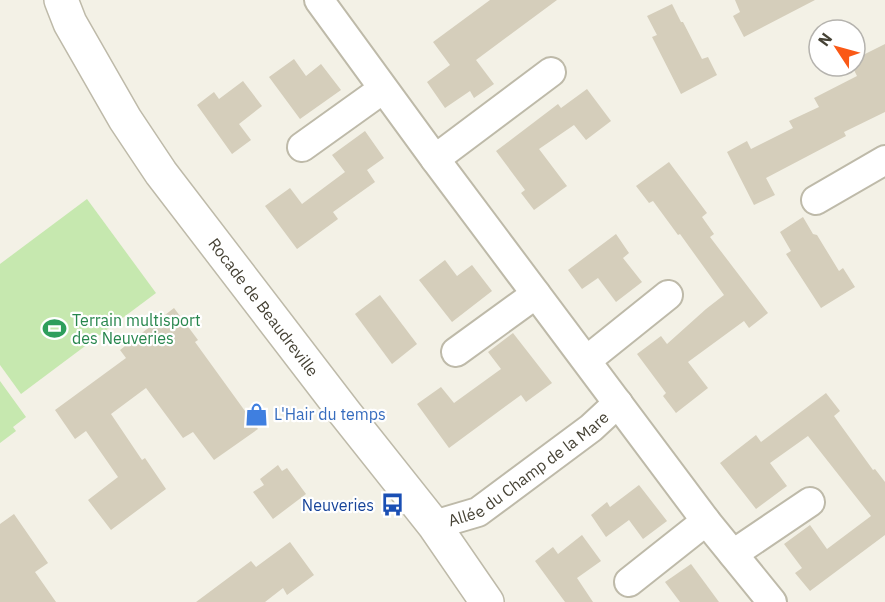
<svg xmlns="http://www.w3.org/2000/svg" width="885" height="602" font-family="'IBM Plex Sans',sans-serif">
  <rect width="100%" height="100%" fill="#f3f1e6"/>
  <g fill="#c6e8af">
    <polygon points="87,199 156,293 21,394 0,365 0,264"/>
    <polygon points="0,381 26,417 13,427 16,431 0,443"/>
  </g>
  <g fill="#d5cebb">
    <polygon points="490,0 557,0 476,60 494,84 474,98 470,91 445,108 427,82 450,65 433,42"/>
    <polygon points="735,0 815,0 744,37 733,16 740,12"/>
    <polygon points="672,4 681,22 683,22 702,59 708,57 717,75 681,94 652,37 657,35 647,16"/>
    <polygon points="885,44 885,112 844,132 846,136 766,178 775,195 754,205 727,152 747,141 751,149 793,128 789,121 819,107 814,98 857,76 852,66 855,66 855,59"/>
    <polygon points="294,59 306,76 321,64 341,90 300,119 269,77"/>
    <polygon points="243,81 262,106 239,124 251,140 232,154 197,105 214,92 219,99"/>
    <polygon points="587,89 611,121 586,140 574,125 539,149 567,186 534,210 521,193 525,190 496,151 558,104 561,108"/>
    <polygon points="365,131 384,158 367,170 375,182 333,212 338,219 297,249 265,206 290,188 302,204 345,172 332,155"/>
    <polygon points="669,162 707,213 702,217 714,234 710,237 768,313 749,328 744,321 688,362 708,388 676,413 663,396 666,393 637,354 661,336 667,344 706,309 724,295 680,234 678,235 653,201 649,203 636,186"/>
    <polygon points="803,217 813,234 817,235 839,271 843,268 855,287 821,308 786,254 791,251 780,232"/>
    <polygon points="616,234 629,253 623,258 642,282 616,302 598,278 582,289 568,270"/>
    <polygon points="445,260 457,276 472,265 492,291 452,322 419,280"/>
    <polygon points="380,295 417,344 392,364 355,314"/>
    <polygon points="174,308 198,340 195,342 258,429 214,460 193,432 183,438 146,388 111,414 142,460 145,458 166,489 111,530 88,500 118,477 86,431 75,439 55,410 126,358 120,350"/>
    <polygon points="513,333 552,383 526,402 521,395 449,448 417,404 441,387 454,403 501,369 488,352"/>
    <polygon points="826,393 840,411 834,416 873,470 875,469 885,482 885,535 810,591 795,573 802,568 784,544 810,525 827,549 871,516 808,436 770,463 787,486 756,509 720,463 756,435 761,442"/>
    <polygon points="278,465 282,471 287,468 306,494 273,519 253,492 264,485 260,479"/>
    <polygon points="639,485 667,521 643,539 629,520 606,537 591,515 607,502 610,507"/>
    <polygon points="14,514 48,563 35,572 56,602 0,602 0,524"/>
    <polygon points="582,535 601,561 577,578 593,602 565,602 535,561 553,547 558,554"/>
    <polygon points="290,542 314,575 287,595 283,588 265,602 196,602 251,561 256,567"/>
    <polygon points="691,564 719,602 680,602 665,582"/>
  </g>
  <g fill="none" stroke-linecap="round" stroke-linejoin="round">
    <defs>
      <g id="minor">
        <polyline points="319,0 435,159 706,521 772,602"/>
        <polyline points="302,147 383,89"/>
        <polyline points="435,159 551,72"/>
        <polyline points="816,200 885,160"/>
        <polyline points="456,352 536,294"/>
        <polyline points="587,360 668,295"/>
        <path id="s1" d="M434,525L478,512L591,428L618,403"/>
        <polyline points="733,554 810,502"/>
        <polyline points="629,582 706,521"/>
      </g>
      <g id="tertiary">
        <path id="s2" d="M61,0L70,23L125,119L161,173L345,413L434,525L487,602"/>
      </g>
    </defs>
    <use href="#minor" stroke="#bebaa9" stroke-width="32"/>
    <use href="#tertiary" stroke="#bebaa9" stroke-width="36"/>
    <use href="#minor" stroke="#fff" stroke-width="28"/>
    <use href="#tertiary" stroke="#fff" stroke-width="33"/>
  </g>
  <defs>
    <symbol id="stadium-bare" viewBox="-9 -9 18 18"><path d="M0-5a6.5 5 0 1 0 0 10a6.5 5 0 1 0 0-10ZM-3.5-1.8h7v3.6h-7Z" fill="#2e9e5b" stroke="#fff" stroke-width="2.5" paint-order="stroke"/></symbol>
    <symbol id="shop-bare" viewBox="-9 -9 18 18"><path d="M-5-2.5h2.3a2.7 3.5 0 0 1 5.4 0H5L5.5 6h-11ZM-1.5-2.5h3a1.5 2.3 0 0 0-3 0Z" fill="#3f7fe0" stroke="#fff" stroke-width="2.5" paint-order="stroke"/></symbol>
    <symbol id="bus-bare" viewBox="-9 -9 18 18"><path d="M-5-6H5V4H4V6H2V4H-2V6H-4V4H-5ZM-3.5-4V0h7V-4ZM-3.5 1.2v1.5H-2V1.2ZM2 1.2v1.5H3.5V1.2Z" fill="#1a4fb4" stroke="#fff" stroke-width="2.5" paint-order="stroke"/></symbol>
  </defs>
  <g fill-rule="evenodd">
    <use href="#stadium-bare" x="38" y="312" width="33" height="33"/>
    <use href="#shop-bare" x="240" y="398" width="33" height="33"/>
    <use href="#bus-bare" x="376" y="488" width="33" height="33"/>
  </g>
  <g text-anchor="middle" stroke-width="4.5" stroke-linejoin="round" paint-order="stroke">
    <g font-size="16" fill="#464235" stroke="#fff">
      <text dy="6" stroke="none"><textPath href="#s2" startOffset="369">Rocade de Beaudreville</textPath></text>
      <text dy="6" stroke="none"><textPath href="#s1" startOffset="111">Allée du Champ de la Mare</textPath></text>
    </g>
    <g font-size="16" fill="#27864d" stroke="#fff" text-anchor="start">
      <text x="72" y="326">Terrain multisport<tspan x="72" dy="18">des Neuveries</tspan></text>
    </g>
    <g font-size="16" fill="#366cbe" stroke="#fff" text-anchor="start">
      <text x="274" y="420">L'Hair du temps</text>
    </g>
    <g font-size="16" fill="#164399" stroke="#fff" text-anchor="end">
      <text x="374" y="511">Neuveries</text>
    </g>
  </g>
  <g transform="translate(837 48) rotate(306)"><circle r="28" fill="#ffffff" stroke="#b5b3ae" stroke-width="1.5"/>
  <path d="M0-4.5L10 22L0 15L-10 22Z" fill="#fa5916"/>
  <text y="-9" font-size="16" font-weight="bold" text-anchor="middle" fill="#464235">N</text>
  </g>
</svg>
